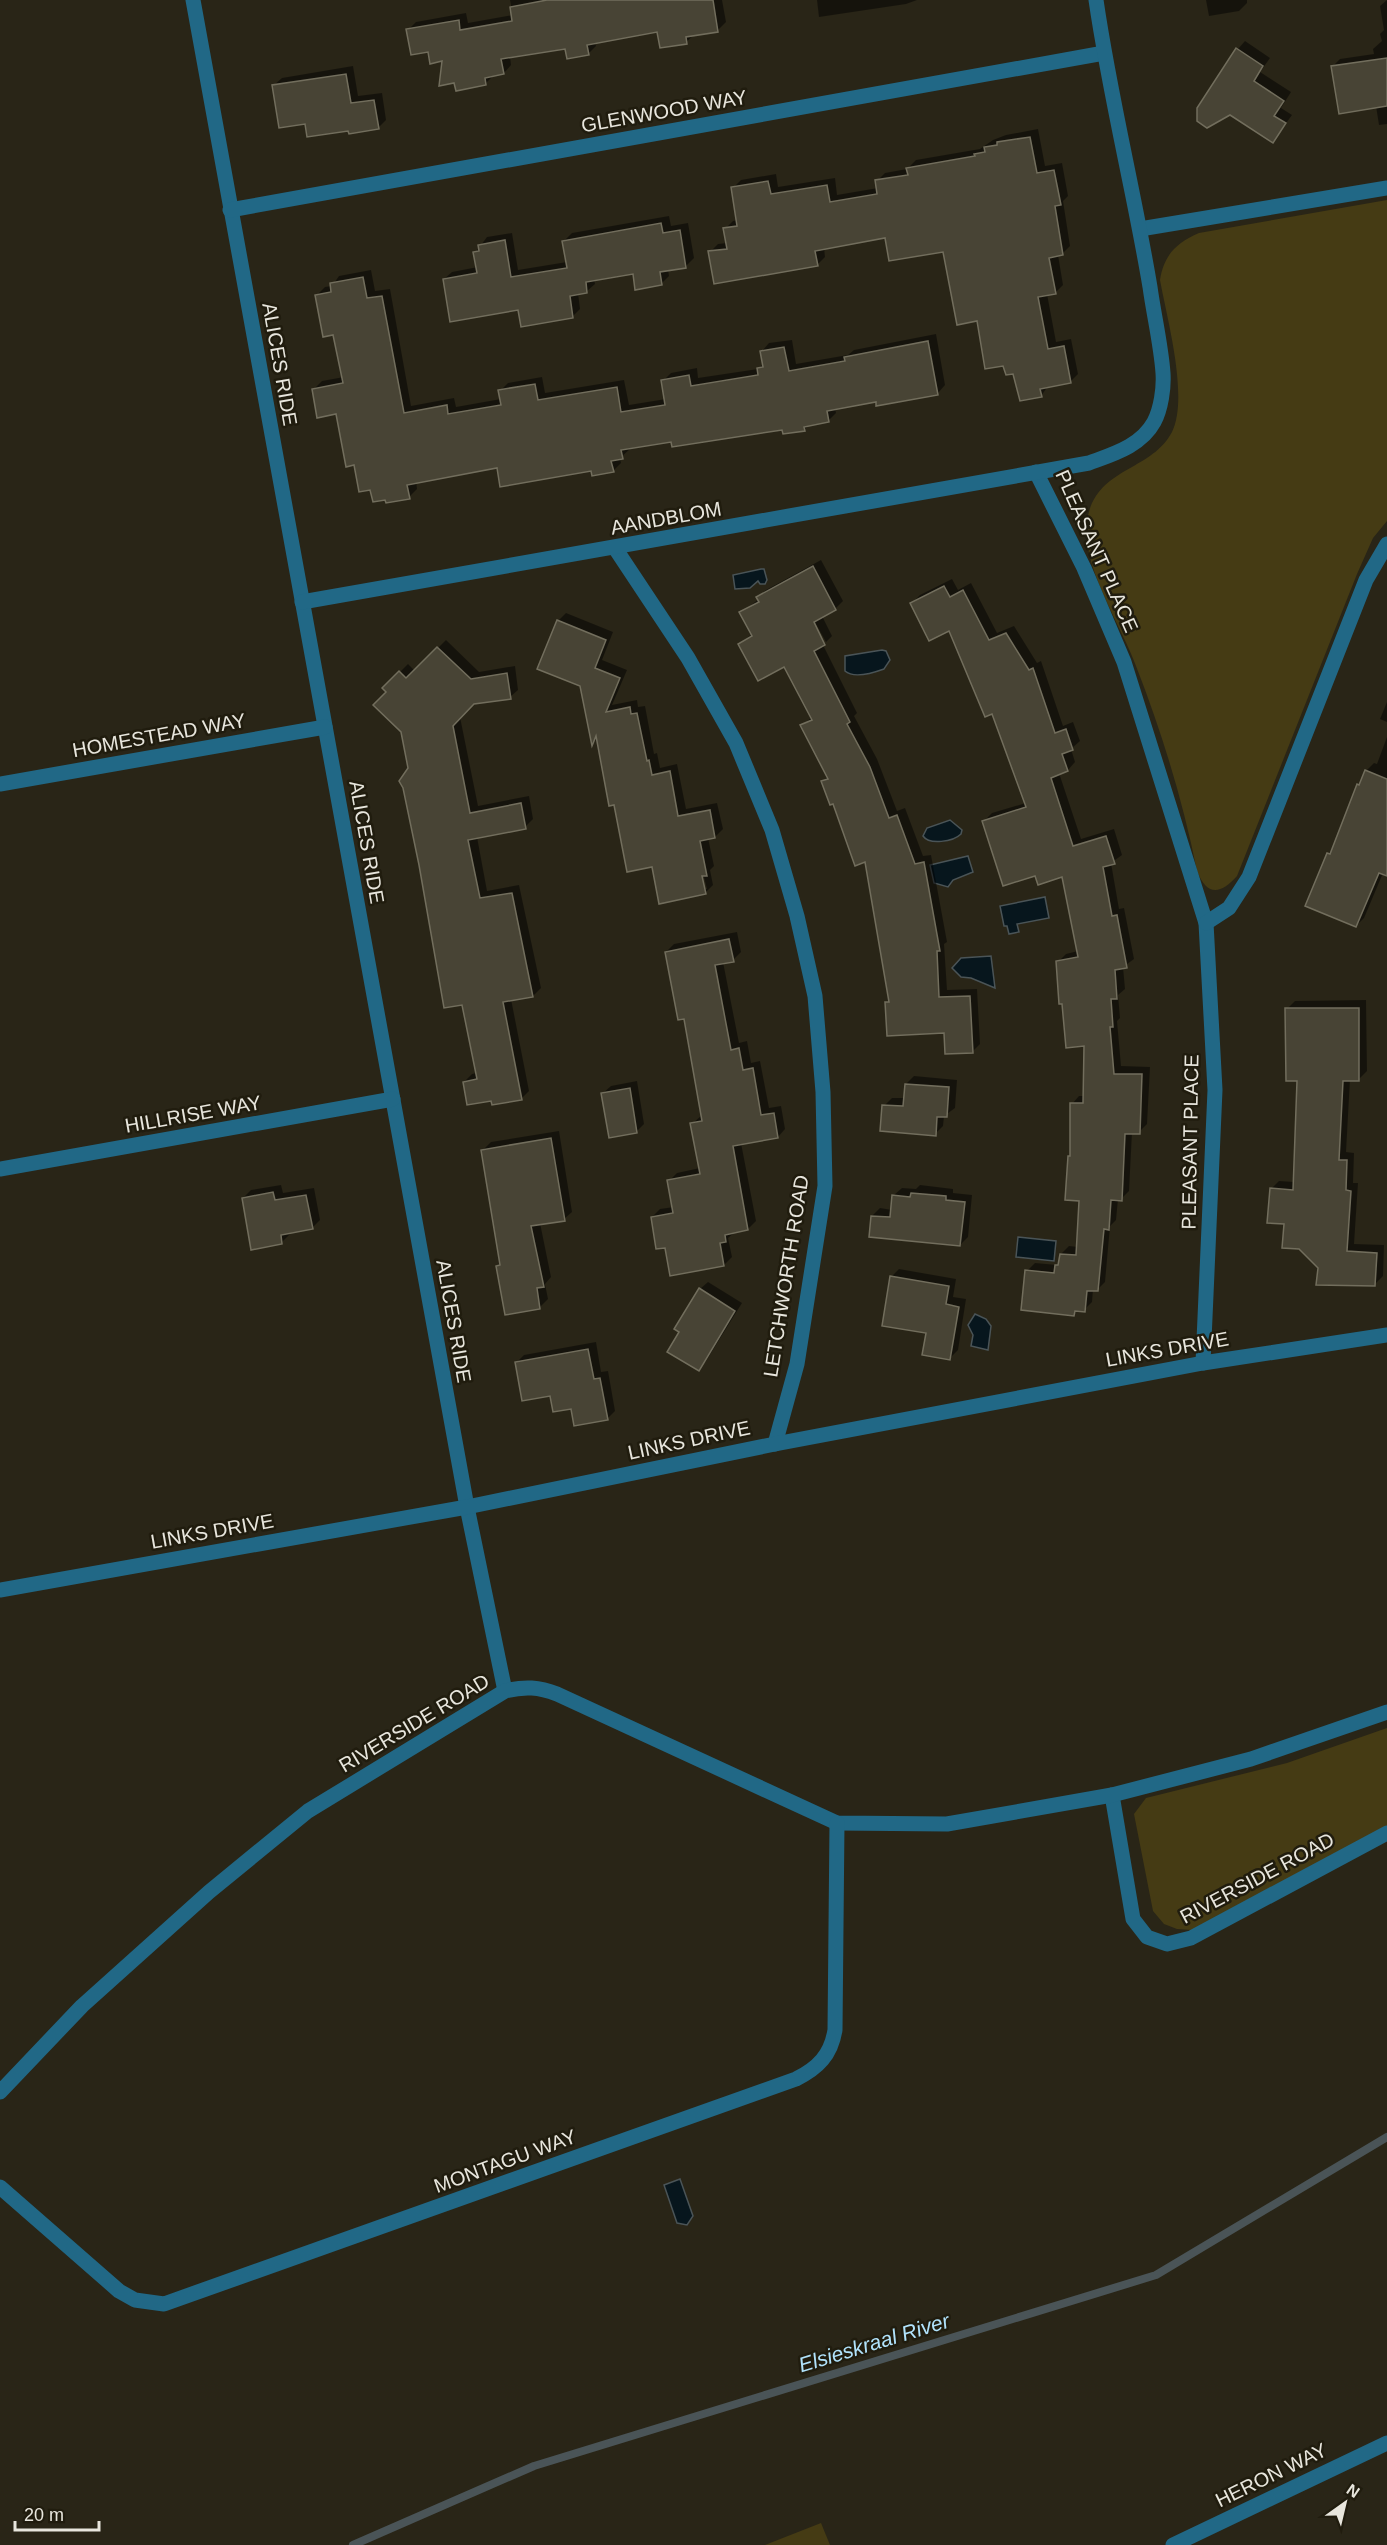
<svg xmlns="http://www.w3.org/2000/svg" width="1387" height="2545" font-family="Helvetica,sans-serif">
  <rect width="100%" height="100%" fill="#292517"/>
  <g fill="#453b14">
    <path d="M1387,200V521L1373,538L1357,574L1237,876C1220,895 1207,896 1197,871C1183,801 1162,733 1136,666C1121,624 1081,567 1087,521C1095,467 1151,472 1172,432C1189,397 1167,319 1160,280C1164,255 1176,243 1199,233Z"/>
    <polygon points="1387,1728 1387,1835 1192,1930 1177,1929 1164,1924 1153,1911 1134,1814 1146,1798 1287,1763"/>
    <polygon points="821,2523 830,2545 765,2545"/>
  </g>
  <g fill="#07161d" stroke="#4a5457" stroke-width="1.5">
    <polygon points="761,569 764,569 767,580 765,584 760,584 758,581 750,588 735,589 733,575"/>
    <path d="M882,650L886,651L890,660L884,669C873,673 854,679 845,671V656Z"/>
    <path d="M950,820L962,830L961,834C953,842 929,845 923,836L927,828Z"/>
    <polygon points="968,856 973,872 953,880 948,887 934,883 930,865"/>
    <polygon points="1045,897 1049,918 1017,924 1019,932 1009,934 1007,926 1004,926 1000,906"/>
    <polygon points="991,956 995,988 971,978 961,977 952,968 961,958"/>
    <polygon points="1018,1237 1056,1241 1054,1261 1016,1257"/>
    <polygon points="975,1314 986,1319 991,1326 988,1350 971,1346 973,1335 968,1325"/>
    <polygon points="680,2179 693,2216 687,2225 677,2223 664,2185"/>
  </g>
  <g fill="#0007" fill-rule="evenodd">
    <polygon points="510,0 722,0 726,22 718,30 694,35 686,42 658,30 595,42 596,46 588,54 566,47 510,56 511,65 504,73 494,75 486,83 429,50 408,30 416,22 466,13 468,23 513,15"/>
    <polygon points="817,0 917,0 906,4 819,17"/>
    <polygon points="1206,0 1247,0 1247,3 1239,11 1209,16"/>
    <polygon points="1387,0 1387,124 1379,125 1376,106 1332,67 1340,59 1374,54 1373,49 1382,41 1380,34 1384,30 1380,6"/>
    <polygon points="1245,41 1270,58 1260,72 1291,92 1281,108 1292,115 1273,141 1238,49"/>
    <polygon points="353,66 358,96 382,93 386,120 378,128 350,129 274,85 282,78"/>
    <polygon points="1038,129 1045,166 1062,163 1068,196 1063,201 1070,246 1062,254 1058,255 1063,285 1055,293 1047,294 1056,342 1071,339 1078,374 1070,382 1048,386 1041,396 1005,364 978,320 944,250 887,237 824,248 825,257 817,265 710,252 718,244 727,243 725,229 733,221 738,220 733,188 741,180 776,174 778,187 835,178 837,195 878,188 877,181 885,173 907,169 916,160 980,149 993,140 1006,135"/>
    <polygon points="669,216 671,226 688,223 694,258 686,266 668,269 669,276 661,284 634,273 594,279 595,284 587,291 578,293 580,309 572,317 520,309 444,279 452,272 478,267 475,253 487,237 512,233 518,270 567,262 564,241 572,233"/>
    <polygon points="371,270 375,291 390,289 411,406 454,398 456,407 501,399 500,391 508,383 542,377 545,393 624,380 629,405 666,399 663,381 671,373 697,368 698,378 758,369 764,363 762,351 769,343 792,340 796,364 848,355 854,350 936,334 945,385 938,393 835,408 836,413 828,421 810,424 804,430 784,428 673,440 629,447 630,449 620,458 621,463 613,471 498,466 416,481 417,489 409,497 355,464 337,413 314,389 322,381 344,377 334,333 317,295 325,287 332,286 339,276"/>
    <polygon points="821,560 843,601 835,609 822,616 832,636 826,642 811,615 809,616 823,643 825,643 823,645 857,713 854,716 877,759 897,811 905,808 923,856 931,855 947,942 944,944 947,990 977,989 980,1044 972,1052 945,1031 887,1003 890,1000 866,860 823,782 828,776 802,726 812,717 785,665 740,644 753,633 741,613 759,599 758,598 766,590"/>
    <polygon points="952,579 958,590 971,583 997,633 1014,626 1037,663 1041,661 1063,726 1073,722 1080,741 1071,749 1075,762 1068,770 1059,773 1081,839 1114,829 1122,855 1111,863 1119,909 1124,908 1134,959 1123,967 1125,989 1118,995 1120,1018 1117,1021 1121,1066 1150,1067 1147,1124 1139,1132 1132,1132 1129,1191 1121,1199 1118,1199 1116,1220 1110,1226 1105,1282 1097,1290 1093,1289 1092,1302 1084,1310 1079,1309 1074,1314 1027,1271 1035,1263 1057,1265 1061,1254 1069,1246 1078,1247 1081,1200 1069,1157 1072,1154 1072,1104 1079,1096 1084,1096 1085,1045 1058,962 1066,954 1078,951 1064,875 1036,874 984,821 992,813 1026,803 993,712 950,629 912,603 920,595"/>
    <path d="M566,613L613,632L602,660L627,670L612,705L637,700L638,707L645,706L654,754L657,753L660,768L677,764L686,809L717,803L723,829L715,837L708,838L714,866L710,870L713,885L705,893L653,866L615,803L598,738L593,742L581,685L558,621ZM700,869H702L707,889H704Z"/>
    <polygon points="446,640 479,672 515,666 518,690 510,697 474,703 460,717 478,806 529,796 533,819 525,827 477,837 487,891 519,885 541,988 533,996 511,999 529,1091 521,1099 492,1099 464,1082 472,1074 477,1073 463,1003 445,1006 405,788 410,769 402,731 384,688 408,664 415,671"/>
    <polygon points="1387,702 1387,722 1380,719"/>
    <polygon points="1387,737 1387,869 1383,873 1364,918 1356,926 1328,854 1334,847 1358,785 1366,771 1374,763 1377,764"/>
    <polygon points="737,932 741,952 733,960 723,962 739,1043 747,1041 751,1063 760,1061 769,1108 781,1106 785,1129 778,1137 741,1143 756,1221 748,1229 734,1233 728,1238 732,1257 724,1265 652,1217 660,1209 674,1207 669,1181 677,1173 700,1168 692,1124 702,1115 685,1017 666,952 674,944"/>
    <polygon points="1366,1000 1367,1071 1359,1079 1350,1079 1346,1152 1354,1153 1353,1183 1358,1183 1354,1244 1384,1245 1383,1276 1375,1284 1318,1284 1319,1268 1271,1189 1279,1181 1294,1182 1299,1079 1287,1009 1295,1001"/>
    <polygon points="914,1076 957,1080 955,1108 944,1116 943,1126 935,1134 884,1106 892,1098 905,1098 906,1084"/>
    <polygon points="637,1081 644,1124 636,1132 603,1093 611,1086"/>
    <polygon points="559,1131 572,1212 564,1219 540,1223 551,1277 545,1284 548,1299 540,1307 497,1266 501,1262 483,1150 491,1142"/>
    <polygon points="281,1185 283,1193 314,1188 320,1220 312,1228 289,1232 290,1234 282,1242 243,1198 251,1190"/>
    <polygon points="920,1185 953,1189 953,1193 972,1195 968,1237 960,1245 872,1216 880,1208 892,1210 894,1195 902,1188 916,1189"/>
    <polygon points="899,1269 956,1279 953,1297 966,1299 958,1350 950,1358 928,1332 891,1277"/>
    <polygon points="708,1282 742,1303 706,1361 698,1369 681,1331 700,1289"/>
    <polygon points="596,1342 601,1372 608,1371 615,1411 607,1419 573,1407 516,1363 524,1355"/>
  </g>
  <g fill="none" stroke-linecap="round" stroke-linejoin="round">
    <polyline stroke="#4a5457" stroke-width="8" points="353,2545 534,2466 1156,2275 1387,2137"/>
  </g>
  <g fill="#484435" stroke="#726e5d" stroke-width="1.5">
    <polygon points="547,0 713,0 718,32 686,37 687,44 660,48 657,32 587,45 589,55 567,59 565,49 501,59 504,74 485,78 486,85 456,91 454,83 439,86 442,61 430,64 428,52 411,55 406,29 459,20 460,30 512,21 510,7"/>
    <polygon points="1236,48 1263,66 1254,81 1284,101 1274,116 1286,123 1273,143 1230,115 1207,128 1197,121 1197,108"/>
    <polygon points="1387,58 1387,106 1339,114 1331,66"/>
    <polygon points="346,74 351,103 374,100 379,129 349,134 348,131 307,137 305,124 279,128 272,85"/>
    <polygon points="1030,137 1037,173 1054,170 1061,205 1055,206 1063,255 1049,258 1056,294 1038,297 1048,349 1064,346 1071,383 1040,389 1042,397 1020,401 1013,374 1006,375 1003,366 985,369 977,321 957,325 943,252 889,261 885,238 815,251 818,266 714,284 708,251 727,249 723,228 737,226 731,187 768,181 771,194 827,185 830,202 877,194 875,180 908,175 906,168 975,156 974,154 985,152 984,147 997,145 997,142"/>
    <polygon points="661,223 663,233 680,230 686,268 660,272 662,285 635,290 633,274 586,282 587,293 570,296 573,318 521,327 518,310 450,322 443,279 477,273 473,252 479,251 478,245 505,240 511,277 567,268 562,241"/>
    <polygon points="363,277 367,298 382,296 404,413 447,405 448,414 501,405 498,390 535,384 538,400 617,387 621,412 665,405 661,380 689,375 691,386 758,375 757,368 763,367 760,351 784,347 789,371 845,361 844,357 928,341 938,395 876,406 876,402 827,411 829,422 804,427 805,431 783,434 782,430 672,447 671,442 621,450 623,459 611,461 614,472 592,476 591,471 500,487 497,468 407,485 410,499 386,503 385,500 373,502 370,490 359,492 354,465 346,467 336,414 317,418 312,389 343,383 333,335 323,337 315,295 331,292 330,283"/>
    <polygon points="813,566 836,610 814,622 825,645 814,651 850,722 847,724 870,767 889,818 897,815 915,864 924,862 940,951 937,951 939,997 970,996 973,1053 945,1054 944,1033 887,1036 885,1002 889,1002 865,862 855,866 833,804 830,805 821,781 828,779 800,725 812,720 784,667 758,681 738,644 752,636 739,612 759,602 756,597"/>
    <polygon points="944,586 950,597 963,590 989,640 1006,633 1029,670 1033,668 1055,733 1066,729 1073,750 1062,754 1068,771 1051,778 1073,846 1106,836 1115,864 1103,867 1112,916 1117,915 1127,968 1115,970 1117,999 1111,999 1113,1027 1110,1027 1114,1074 1142,1074 1140,1134 1125,1134 1122,1201 1111,1200 1109,1230 1104,1229 1098,1291 1087,1291 1085,1312 1075,1311 1074,1316 1021,1310 1025,1270 1054,1273 1055,1265 1058,1265 1060,1254 1076,1255 1079,1201 1065,1200 1068,1156 1070,1156 1070,1103 1083,1103 1084,1046 1066,1048 1062,1004 1059,1004 1056,961 1078,957 1062,877 1038,885 1035,876 1003,886 982,821 1026,807 992,714 985,717 949,631 929,641 910,603"/>
    <polygon points="557,620 606,640 595,668 620,678 606,712 630,707 631,714 637,713 647,761 649,760 652,775 670,771 678,816 710,810 715,838 700,841 707,876 702,876 706,894 659,904 652,867 627,872 614,805 609,806 596,736 592,746 580,686 537,669"/>
    <polygon points="437,647 471,679 507,673 511,699 474,704 453,726 470,813 521,803 526,829 468,840 480,898 512,893 533,997 503,1002 522,1100 492,1105 491,1101 467,1105 463,1082 477,1079 462,1005 444,1008 419,865 403,788 399,781 408,768 401,732 373,705 386,692 382,688 399,671 406,678"/>
    <polygon points="1365,770 1387,779 1387,876 1379,873 1356,927 1305,906 1327,853 1330,854 1357,784 1359,785"/>
    <polygon points="729,939 734,962 715,965 731,1050 739,1048 743,1070 753,1068 761,1115 774,1113 778,1138 733,1146 748,1230 725,1235 726,1242 720,1243 724,1266 670,1276 665,1248 656,1249 651,1217 673,1213 667,1180 700,1174 690,1123 702,1121 684,1019 678,1020 665,952"/>
    <polygon points="1285,1008 1359,1008 1359,1081 1343,1081 1339,1160 1347,1160 1346,1190 1351,1191 1347,1251 1377,1253 1375,1286 1316,1285 1318,1268 1299,1249 1282,1248 1284,1224 1267,1223 1270,1188 1293,1190 1297,1081 1286,1081"/>
    <polygon points="905,1084 949,1087 947,1117 937,1117 936,1136 880,1131 882,1105 903,1106"/>
    <polygon points="630,1088 637,1133 609,1138 601,1093"/>
    <polygon points="551,1138 565,1221 531,1226 544,1287 537,1288 540,1309 505,1315 496,1266 500,1265 481,1150"/>
    <polygon points="273,1192 275,1200 306,1195 313,1229 281,1235 282,1244 251,1250 242,1198"/>
    <polygon points="911,1193 946,1196 946,1200 965,1202 960,1246 869,1237 871,1216 890,1217 892,1195 910,1197"/>
    <polygon points="890,1276 949,1286 946,1304 959,1307 950,1360 922,1355 926,1333 882,1326"/>
    <polygon points="699,1288 735,1311 699,1371 667,1352 679,1332 674,1329"/>
    <polygon points="588,1349 594,1379 600,1378 608,1420 574,1426 571,1409 553,1412 550,1396 522,1401 515,1362"/>
  </g>
  <g fill="none" stroke-linecap="round" stroke-linejoin="round">
    <g stroke="#216886" stroke-width="15">
      <polyline points="193,0 467,1507 505,1691"/>
      <polyline points="230,210 1104,53"/>
      <polyline points="1140,229 1387,188"/>
      <polyline points="1036,472 1084,568 1124,662 1206,923 1215,1090 1203,1363"/>
      <polyline points="615,548 688,658 736,743 772,830 797,916 815,996 823,1092 825,1186 797,1364 775,1444"/>
      <path d="M302,602L1089,463C1113,454 1141,446 1154,422C1161,409 1164,388 1163,373C1161,345 1154,316 1150,287C1134,191 1110,97 1096,0"/>
      <polyline points="0,784 325,727"/>
      <polyline points="1206,923 1229,908 1249,877 1366,580 1387,544"/>
      <polyline points="0,1169 393,1099"/>
      <polyline points="0,1590 467,1507 775,1444 1203,1363 1387,1335"/>
      <polyline points="1112,1795 1133,1919 1147,1937 1167,1944 1191,1938 1387,1833"/>
      <path d="M0,2092L82,2006L209,1892L308,1811L505,1691C525,1686 539,1687 557,1694L837,1823L947,1824L1112,1795L1251,1759L1387,1712"/>
      <path d="M0,2187L119,2291L135,2300L164,2304L796,2079C818,2068 831,2055 835,2030L837,1823"/>
      <polyline points="1173,2545 1387,2443"/>
    </g>
  </g>
  <g text-anchor="middle" stroke-width="5" stroke-linejoin="round" paint-order="stroke">
    <g font-size="20" fill="#e8e6dd" stroke="#201c0e">
      <text transform="translate(664 111) rotate(-10)" y="7">GLENWOOD WAY</text>
      <text transform="translate(280 364) rotate(80)" y="7">ALICES RIDE</text>
      <text transform="translate(666 518) rotate(-10)" y="7">AANDBLOM</text>
      <text transform="translate(1097 551) rotate(66)" y="7">PLEASANT PLACE</text>
      <text transform="translate(159 735) rotate(-10)" y="7">HOMESTEAD WAY</text>
      <text transform="translate(367 842) rotate(80)" y="7">ALICES RIDE</text>
      <text transform="translate(193 1114) rotate(-10)" y="7">HILLRISE WAY</text>
      <text transform="translate(1190 1142) rotate(-89)" y="7">PLEASANT PLACE</text>
      <text transform="translate(786 1276) rotate(-81)" y="7">LETCHWORTH ROAD</text>
      <text transform="translate(454 1321) rotate(80)" y="7">ALICES RIDE</text>
      <text transform="translate(1167 1349) rotate(-10)" y="7">LINKS DRIVE</text>
      <text transform="translate(689 1440) rotate(-12)" y="7">LINKS DRIVE</text>
      <text transform="translate(212 1531) rotate(-10)" y="7">LINKS DRIVE</text>
      <text transform="translate(414 1723) rotate(-31)" y="7">RIVERSIDE ROAD</text>
      <text transform="translate(1257 1878) rotate(-28)" y="7">RIVERSIDE ROAD</text>
      <text transform="translate(505 2161) rotate(-20)" y="7">MONTAGU WAY</text>
      <text transform="translate(1271 2475) rotate(-26)" y="7">HERON WAY</text>
    </g>
    <g font-size="21" font-style="italic" fill="#b1e3fc" stroke="#201c0e">
      <text transform="translate(874 2343) rotate(-17)" y="7">Elsieskraal River</text>
    </g>
  </g>
  <g transform="translate(1345 2503) rotate(34)" stroke="#201c0e" stroke-width="4.5" paint-order="stroke">
  <path d="M0-4.5L10 22L0 15L-10 22Z" fill="#e8e6dd"/>
  <text y="-9" font-size="16" font-weight="bold" text-anchor="middle" fill="#e8e6dd">N</text>
  </g>
  <path d="M15 2521v9h84v-9" fill="none" stroke="#e8e6dd" stroke-width="3"/>
  <text x="24" y="2521" font-size="18" fill="#e8e6dd" stroke="#201c0e" stroke-width="4.5" paint-order="stroke">20 m</text>
</svg>
